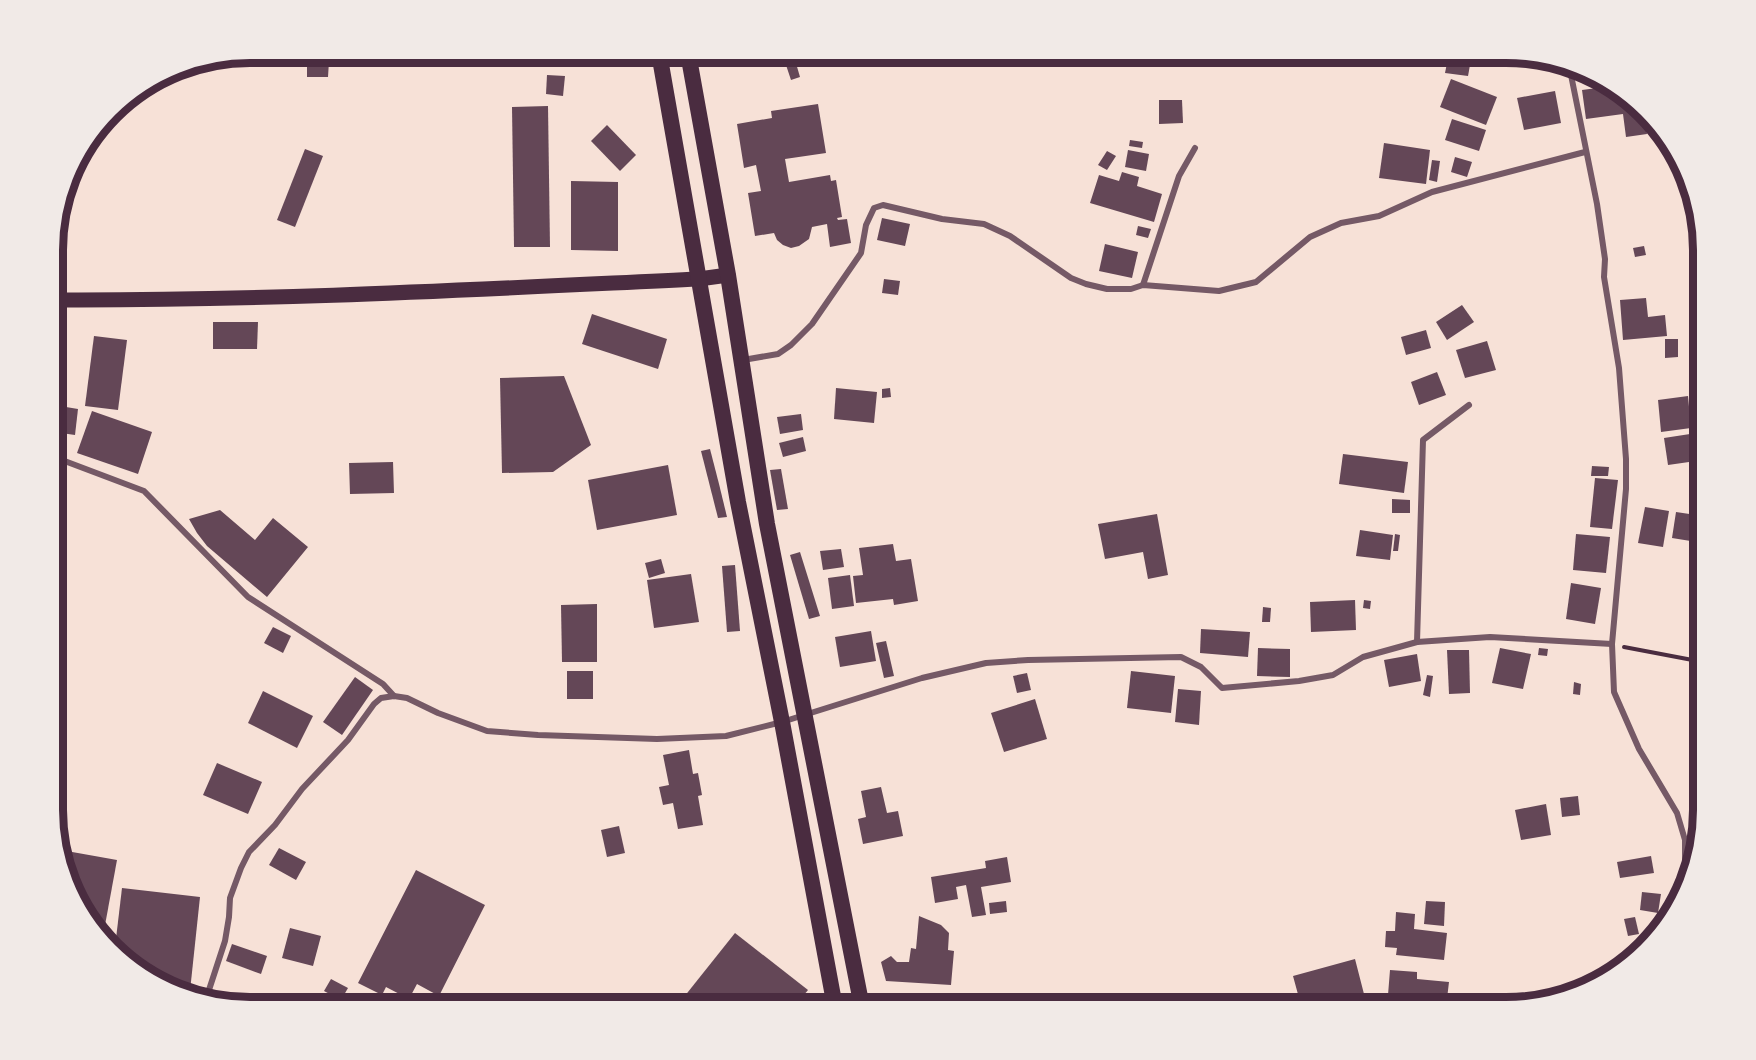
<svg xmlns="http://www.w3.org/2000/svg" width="1756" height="1060" font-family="Roboto,sans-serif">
  <rect width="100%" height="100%" fill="#f7e1d7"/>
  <g fill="#644757">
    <polygon points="782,53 793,53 800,77 791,80"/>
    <polygon points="1158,53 1163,53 1167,56 1160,65 1153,58"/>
    <polygon points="1200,53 1218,53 1206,61"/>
    <polygon points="1289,53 1302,53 1301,64 1288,63"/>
    <polygon points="1448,53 1471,53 1470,57 1448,55"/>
    <polygon points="1480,53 1507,53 1526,58 1525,62 1480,61"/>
    <polygon points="307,61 329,61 328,77 307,77"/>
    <polygon points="1447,63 1470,65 1468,76 1445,73"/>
    <polygon points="547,75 565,76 563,96 546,94"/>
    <polygon points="1451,79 1497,97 1486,125 1440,107"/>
    <polygon points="1612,86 1635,107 1636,111 1638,110 1644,116 1647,134 1626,137 1623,114 1586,119 1582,90"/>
    <polygon points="1555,91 1561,123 1524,130 1517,98"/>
    <polygon points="1159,100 1182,100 1183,123 1159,124"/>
    <polygon points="818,104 826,153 785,159 789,182 830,175 831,181 836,180 842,217 837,218 838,220 847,219 851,243 830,247 827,224 812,227 809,239 799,246 791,248 783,245 777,240 774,233 755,236 748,193 761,191 756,165 744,168 737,124 772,118 771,111"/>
    <polygon points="548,106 550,247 514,247 512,107"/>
    <polygon points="1452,119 1486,130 1479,151 1445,140"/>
    <polygon points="607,125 636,155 620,171 591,141"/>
    <polygon points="1130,140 1143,142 1142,148 1129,146"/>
    <polygon points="1384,143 1430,150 1426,184 1379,178"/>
    <polygon points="305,149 323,156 295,227 277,220"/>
    <polygon points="1128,150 1149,154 1146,171 1125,167"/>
    <polygon points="1107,151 1116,156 1107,170 1098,165"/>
    <polygon points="1455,157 1472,162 1467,177 1451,172"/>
    <polygon points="1432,160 1440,161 1437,182 1429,180"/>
    <polygon points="1122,172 1139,177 1137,186 1162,194 1154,222 1090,203 1099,175 1119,181"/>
    <polygon points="68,177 73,178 71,199 62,198"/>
    <polygon points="571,181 618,182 618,251 571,250"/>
    <polygon points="882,218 910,224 905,246 877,240"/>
    <polygon points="1138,226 1151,229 1148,238 1136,235"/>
    <polygon points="1105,244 1138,252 1132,278 1099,271"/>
    <polygon points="1644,246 1646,255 1635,257 1633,248"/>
    <polygon points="884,279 900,281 898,295 882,293"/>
    <polygon points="1646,298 1648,317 1665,315 1667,336 1623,340 1620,300"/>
    <polygon points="1462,305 1474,322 1447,340 1436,322"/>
    <polygon points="592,314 667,339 658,369 582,344"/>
    <polygon points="213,322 258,322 257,349 213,349"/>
    <polygon points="1426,330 1431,348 1406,355 1401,337"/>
    <polygon points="94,336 127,340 118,410 85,406"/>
    <polygon points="1665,339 1678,339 1678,357 1665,358"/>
    <polygon points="1487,341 1496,370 1465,378 1456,350"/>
    <polygon points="1437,372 1446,395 1419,405 1411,382"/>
    <polygon points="564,376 591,445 553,472 502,473 500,378"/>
    <polygon points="836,388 877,392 874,423 834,419"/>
    <polygon points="890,388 891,397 882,398 882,389"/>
    <polygon points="1688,396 1691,428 1661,432 1658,400"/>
    <polygon points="54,405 78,409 75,435 54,432"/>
    <polygon points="92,411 152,432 138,474 77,453"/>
    <polygon points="801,414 803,430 780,434 777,417"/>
    <polygon points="1703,432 1703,460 1668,465 1664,438"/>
    <polygon points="803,437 806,451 783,457 779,443"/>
    <polygon points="710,449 719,484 727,517 718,518 701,451"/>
    <polygon points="1343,454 1408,462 1404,493 1339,484"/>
    <polygon points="393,462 394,493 350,494 349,463"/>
    <polygon points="668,465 677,515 597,530 588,480"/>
    <polygon points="1592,466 1609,467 1608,476 1591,476"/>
    <polygon points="781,469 788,509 777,510 770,470"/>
    <polygon points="1595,478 1618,480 1612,529 1590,527"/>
    <polygon points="1392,499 1410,500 1410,513 1392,513"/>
    <polygon points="1645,507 1669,511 1663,547 1638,543"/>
    <polygon points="220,510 255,540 273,518 308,547 267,597 207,546 197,533 189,519"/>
    <polygon points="1676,512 1703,516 1703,543 1672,538"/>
    <polygon points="1157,514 1168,575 1148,579 1143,552 1105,559 1098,524"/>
    <polygon points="1360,530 1393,535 1390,560 1356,556"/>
    <polygon points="1395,534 1400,535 1398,551 1393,551"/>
    <polygon points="1576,534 1610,537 1606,573 1573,570"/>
    <polygon points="893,544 896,561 911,559 918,601 894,605 893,599 856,603 853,576 863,575 859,548"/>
    <polygon points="841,549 844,567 823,570 820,551"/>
    <polygon points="800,552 820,616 809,619 790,555"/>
    <polygon points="661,559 665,573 649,578 645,563"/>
    <polygon points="735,565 740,631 727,632 722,566"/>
    <polygon points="691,574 699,622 654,628 647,580"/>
    <polygon points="850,575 854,606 832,609 828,578"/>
    <polygon points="1571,583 1601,588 1595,624 1566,619"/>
    <polygon points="1355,600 1356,630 1311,632 1310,602"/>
    <polygon points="1364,600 1371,601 1370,609 1363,608"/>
    <polygon points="597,604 597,662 562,662 561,605"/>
    <polygon points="1263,607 1271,608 1270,622 1262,622"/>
    <polygon points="273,627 291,636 283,653 264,643"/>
    <polygon points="1201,629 1250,632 1248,657 1200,653"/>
    <polygon points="871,631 876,661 840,667 835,637"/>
    <polygon points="886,641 894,676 884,678 876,643"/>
    <polygon points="1258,648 1290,649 1290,677 1257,676"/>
    <polygon points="1500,648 1531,654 1523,689 1492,683"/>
    <polygon points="1539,648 1548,649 1547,656 1538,655"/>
    <polygon points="1447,650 1469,650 1470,693 1449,694"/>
    <polygon points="1417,654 1421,681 1389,687 1384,660"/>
    <rect x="567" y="671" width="26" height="28"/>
    <polygon points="1131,671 1175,676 1171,713 1127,708"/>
    <polygon points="1027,673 1031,690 1017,693 1013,676"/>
    <polygon points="1427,675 1433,676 1430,697 1423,695"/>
    <polygon points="355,677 373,690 342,735 323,722"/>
    <polygon points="1574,682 1581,684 1580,695 1573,694"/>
    <polygon points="1178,689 1201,691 1199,725 1175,722"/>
    <polygon points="263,691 313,716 297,748 248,723"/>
    <polygon points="1035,699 1047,739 1004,752 991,713"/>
    <polygon points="689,750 693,774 698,773 702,795 698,796 703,825 678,829 673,803 663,805 659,787 669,785 663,755"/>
    <polygon points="217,763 262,782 248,814 203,795"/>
    <polygon points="881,787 887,813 898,811 903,836 863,844 858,819 866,817 861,791"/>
    <polygon points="1578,796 1580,815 1562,817 1560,798"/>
    <polygon points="1546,804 1551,835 1521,840 1515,810"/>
    <polygon points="619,826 625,853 607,857 601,830"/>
    <polygon points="279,848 306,862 296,880 269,865"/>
    <polygon points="61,850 117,860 103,936 86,920"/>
    <polygon points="1651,856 1654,873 1620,878 1617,862"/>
    <polygon points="1007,857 1011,882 981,887 986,915 972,917 966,885 956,887 958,899 935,903 931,877 986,868 985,861"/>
    <polygon points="416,870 485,905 439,996 417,984 409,999 386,987 382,995 358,983"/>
    <polygon points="122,888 200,897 190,991 151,981 115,947"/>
    <polygon points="1642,892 1661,894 1658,913 1640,910"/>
    <polygon points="1006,901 1007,912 990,914 989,903"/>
    <polygon points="1426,901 1445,902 1444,926 1424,924"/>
    <polygon points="1396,912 1415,914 1414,929 1447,933 1444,960 1396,955 1397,948 1385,947 1386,931 1395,931"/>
    <polygon points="919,916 941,925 949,933 948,950 954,951 951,985 886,981 881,962 891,956 897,962 909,962 911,948 916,949"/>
    <polygon points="1635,917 1639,934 1628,936 1624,919"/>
    <polygon points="290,928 321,936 313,966 282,958"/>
    <polygon points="735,933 808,990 794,1007 676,1007"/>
    <polygon points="232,944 267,956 261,974 226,961"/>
    <polygon points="1355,959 1364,994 1318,1006 1315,993 1299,998 1293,976"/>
    <polygon points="1390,970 1417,972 1417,979 1449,982 1446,1007 1412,1007 1413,997 1388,995"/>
    <polygon points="331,979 348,988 341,1000 324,991"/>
  </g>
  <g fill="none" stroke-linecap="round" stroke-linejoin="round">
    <polyline stroke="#4a2c40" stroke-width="4" points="1624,647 1703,662"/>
    <g stroke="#755966" stroke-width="6">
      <polyline points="1570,70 1597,204 1605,259 1604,277 1619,368 1626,459 1626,489 1612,644 1614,692 1639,749 1677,813 1685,840 1685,868 1681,894"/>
      <polyline points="1143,285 1179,176 1195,148"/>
      <polyline points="743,360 778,354 791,345 812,324 861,253 866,225 874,208 883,205 942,219 984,224 1010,236 1071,278 1086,284 1107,289 1131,289 1143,285 1219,291 1256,282 1310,237 1341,223 1379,216 1432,192 1585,152"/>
      <polyline points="54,457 144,491 248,597 383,684 394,696"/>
      <polyline points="1417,642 1423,440 1469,405"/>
      <polyline points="207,996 225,941 229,917 230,898 241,868 249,852 275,825 302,789 348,740 374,704 381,698 394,696 407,698 438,713 487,731 538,735 657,739 726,736 782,722 922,678 986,663 1028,660 1181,657 1201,667 1222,688 1299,681 1333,675 1363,657 1417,642 1490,637 1612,644"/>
    </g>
    <path stroke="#4a2c40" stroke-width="15" d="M54,300C269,301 484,289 699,279L728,275"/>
    <g stroke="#4a2c40" stroke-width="16">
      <polyline points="659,53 738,502 782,722 835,1007"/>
      <polyline points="688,53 728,275 767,524 862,1007"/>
    </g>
  </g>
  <path d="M0 0H1756V1060H0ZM250 63H1506A187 187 0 0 1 1693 250V810A187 187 0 0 1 1506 997H250A187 187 0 0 1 63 810V250A187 187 0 0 1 250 63Z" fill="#f1eae7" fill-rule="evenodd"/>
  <path fill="none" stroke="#4a2c40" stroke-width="8" d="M250 63H1506A187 187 0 0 1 1693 250V810A187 187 0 0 1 1506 997H250A187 187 0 0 1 63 810V250A187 187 0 0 1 250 63Z"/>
</svg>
